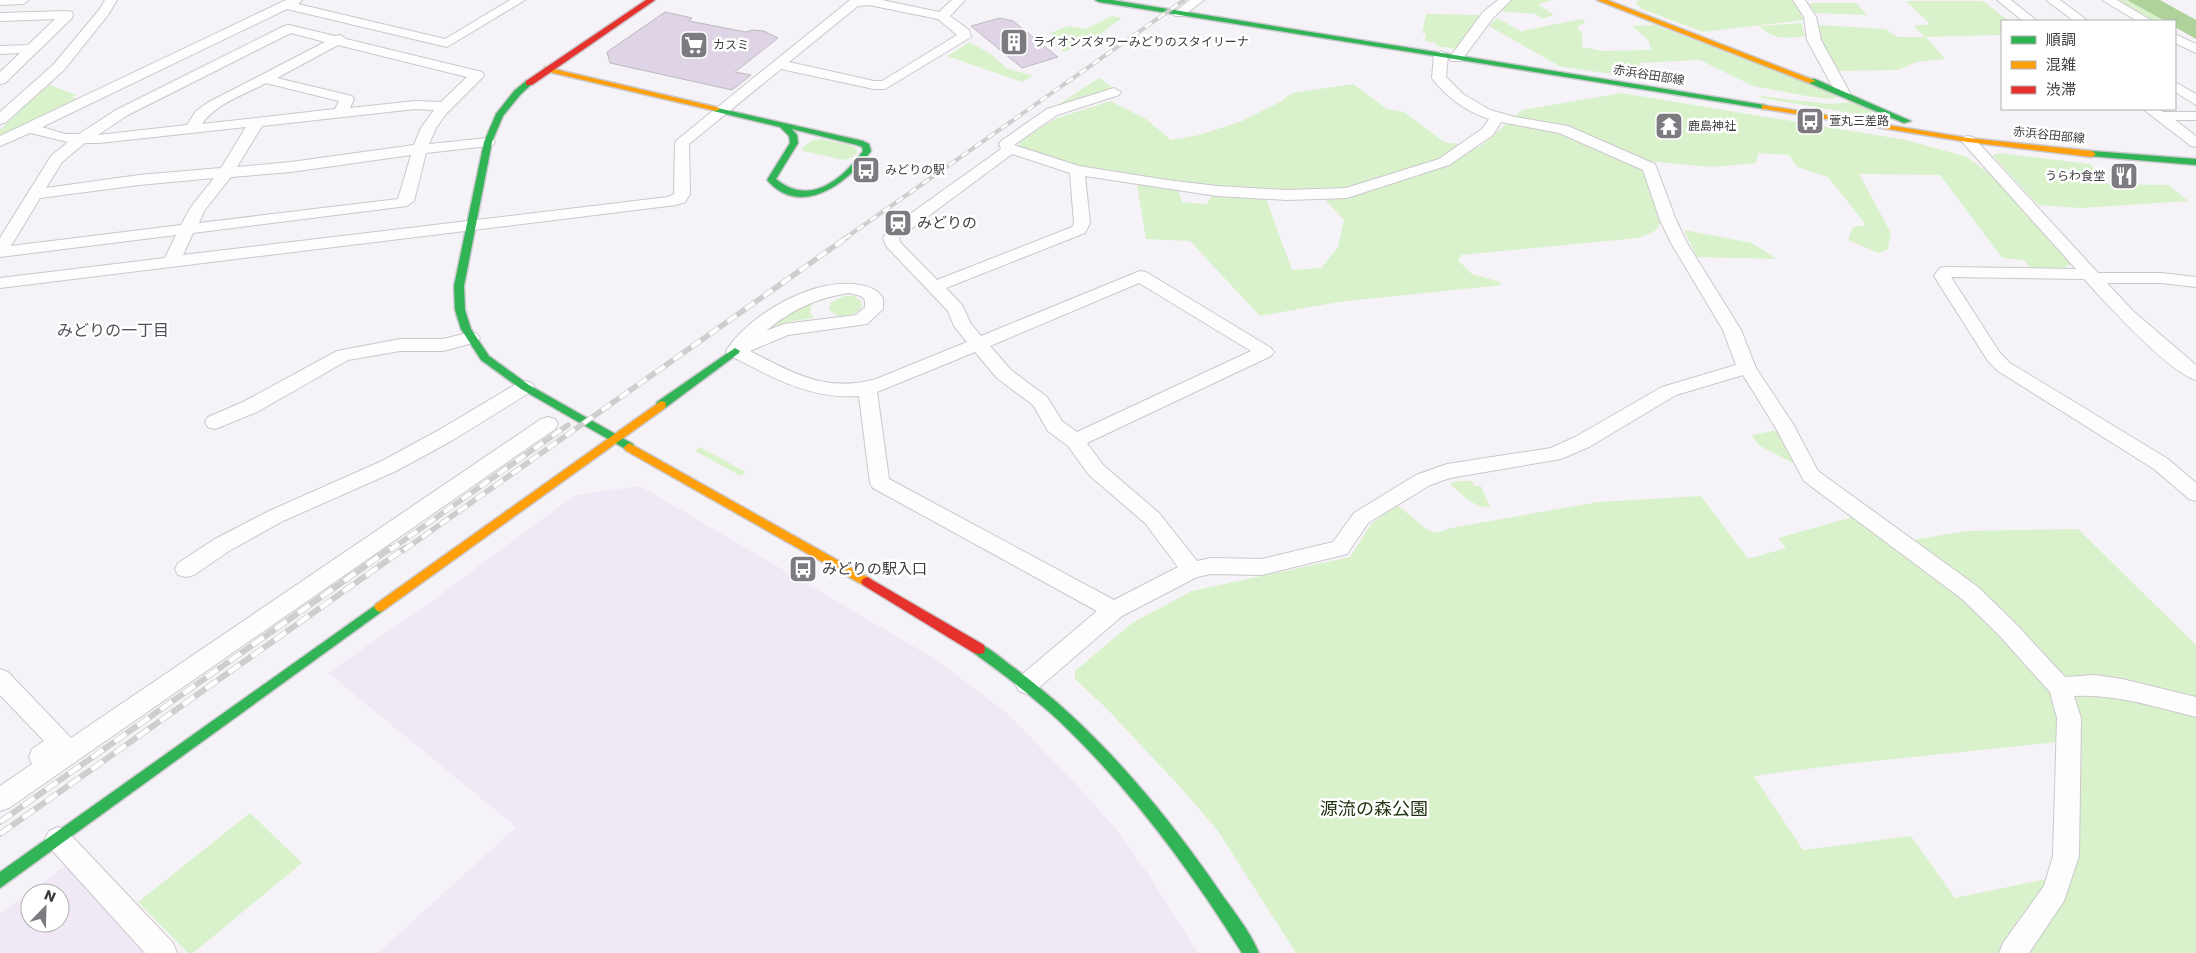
<svg xmlns="http://www.w3.org/2000/svg" width="2196" height="953" font-family="Poppins,'Noto Sans JP',sans-serif">
  <rect width="100%" height="100%" fill="#f6f3f8"/>
  <g fill="#f0e8f5" fill-rule="evenodd">
    <polygon points="640,486 935,659 1008,714 1073,781 1116,829 1149,875 1198,953 378,953 516,827 328,673 429,603 575,495"/>
    <path d="M65,866L144,953H0V914ZM30,893H60V923H30Z"/>
  </g>
  <g fill="#d9f2cb" fill-rule="evenodd">
    <polygon points="1512,0 1553,0 1538,4 1554,15 1542,19 1536,14 1498,11"/>
    <polygon points="1639,0 1791,0 1799,10 1804,20 1703,32 1642,9 1635,3"/>
    <polygon points="2114,0 2127,0 2165,21 2152,21"/>
    <polygon points="1906,1 1983,1 2009,21 2002,21 2002,35 1926,37 1945,59 1916,62 1898,70 1838,71 1821,40 1819,25 1885,29 1898,37 1925,37 1914,26 1930,24"/>
    <polygon points="1813,3 1856,3 1867,15 1815,13 1809,4"/>
    <polygon points="1426,14 1480,15 1456,49 1436,46 1436,43 1425,41 1426,34 1422,33"/>
    <polygon points="1112,16 1122,18 1094,39 1064,52 1050,33 1069,26 1086,29"/>
    <polygon points="1497,18 1524,33 1522,31 1582,19 1586,22 1577,27 1582,33 1582,47 1602,51 1651,50 1649,41 1632,26 1655,25 1842,96 1831,99 1806,96 1753,86 1700,60 1638,63 1667,81 1561,67 1489,26"/>
    <path d="M1802,23L1803,30L1806,36C1786,39 1775,40 1759,26Z"/>
    <polygon points="970,42 992,55 1006,68 1033,76 1022,82 947,56"/>
    <polygon points="1099,78 1113,88 1053,108"/>
    <polygon points="47,84 77,95 72,97 78,100 0,137 0,130"/>
    <polygon points="1353,84 1387,109 1404,112 1444,142 1480,147 1522,110 1622,93 1906,140 1967,157 1992,176 2071,264 2063,268 2031,268 2024,260 2002,258 1940,175 1859,174 1891,233 1888,249 1879,253 1848,240 1853,227 1866,225 1828,177 1797,167 1789,155 1758,153 1756,163 1712,167 1646,161 1655,204 1661,223 1655,231 1638,238 1461,255 1458,260 1472,274 1500,282 1502,285 1338,302 1260,316 1190,241 1146,239 1137,184 1178,189 1182,202 1207,204 1213,193 1265,196 1292,270 1321,268 1338,247 1344,220 1327,202 1323,191 1238,190 1118,175 1077,166 1020,148 1018,141 1057,118 1110,101 1146,119 1171,140 1199,135 1242,121 1280,102 1292,93"/>
    <polygon points="1761,96 1829,104 1853,102 1881,114 1882,118 1761,98"/>
    <polygon points="822,139 852,146 857,149 857,153 851,158 844,160 803,151 802,148 813,140"/>
    <polygon points="2000,153 2090,164 2108,184 2169,185 2188,201 2081,208 2038,205 1992,155"/>
    <polygon points="1684,230 1752,243 1777,259 1697,257"/>
    <path d="M844,296H854L861,301L862,307C853,318 837,320 829,309L831,302Z"/>
    <path d="M813,299L810,312L814,318C795,321 778,322 762,334L758,332Z"/>
    <polygon points="1779,430 1799,466 1760,446 1751,435"/>
    <polygon points="700,447 746,472 741,476 695,451"/>
    <path d="M1457,481H1472L1474,486H1481L1490,507C1473,508 1462,494 1450,484Z"/>
    <path d="M1701,496L1748,559L1786,548L1778,538L1853,517L1891,544L1966,531L2078,529L2196,645V953H1296L1218,831L1183,790L1107,709L1075,679V671L1132,623L1192,591L1350,557L1372,523L1397,505L1428,530L1437,533L1451,528L1598,502ZM2058,742L2057,836L2051,878L1955,898L1911,836L1803,850L1754,776L1846,764Z"/>
    <polygon points="250,813 302,863 193,953 188,953 138,902"/>
  </g>
  <polygon fill="#afd29a" points="2127,0 2160,0 2196,20 2196,39 2175,27 2175,21 2165,21"/>
  <g fill="#ded4e5" stroke="#bcbabe">
    <polygon points="665,12 692,18 689,21 746,32 752,30 764,31 778,38 735,72 751,75 732,90 610,63 607,52"/>
    <polygon points="1000,18 1013,21 1058,57 1022,68 971,26"/>
  </g>
  <g fill="none" stroke-linecap="round" stroke-linejoin="round">
    <defs>
      <g id="street">
        <polygon points="0,0 29,0 23,4 0,5"/>
        <polygon points="105,0 117,0 108,15 64,70 5,123 0,124 0,112 54,64 99,10"/>
        <path d="M286,0H302L298,4L445,39L510,0H525L447,47L287,9L42,127L65,134H79L116,110L284,26L289,25L335,36L340,35L346,39L482,72L484,75L482,78L446,114L436,128L429,144L488,138L493,139L495,142L493,145L488,146L426,153L414,201L407,206L193,233L183,255L668,197L674,194L675,143L677,140L850,0H882L939,12L952,0H965L950,16L969,30L971,37L885,89H874L781,69L689,144L690,194L685,202L676,205L0,288V278L165,258L176,235L0,257V238L51,156L68,142L30,133L0,146V136ZM869,5L938,19L957,35L882,81H874L789,62L858,6ZM291,33L325,42L207,103L196,111L187,125L98,135L126,116ZM338,45L467,77L441,102L415,101L350,108L354,99L352,96L277,78ZM266,83L339,101L335,109L202,124C215,104 246,94 266,83ZM415,109L434,110L421,128L414,145L291,162L237,167L262,126ZM246,127L221,168L139,175L46,188L62,162L85,143H99ZM411,155L398,199L199,223L204,211L231,177L291,172ZM214,178L191,207L181,225L11,246L40,198L139,185Z"/>
        <polygon points="1190,0 1204,0 1183,16 1175,16 1173,13"/>
        <polygon points="1498,0 1511,0 1493,18 1461,61 1451,61 1449,58 1483,12"/>
        <polygon points="1793,0 1805,0 1816,17 1821,40 1850,93 1848,96 1843,97 1836,93 1807,40 1804,17"/>
        <polygon points="1997,0 2011,0 2037,21 2023,21"/>
        <polygon points="2046,0 2060,0 2088,21 2074,21"/>
        <polygon points="2102,0 2117,0 2152,21 2137,21"/>
        <polygon points="67,11 72,12 73,15 72,18 5,83 0,84 0,72 20,53 0,54 0,46 28,45 55,19 0,21 0,13"/>
        <polygon points="2175,34 2196,44 2196,53 2175,43"/>
        <path d="M1441,51L1448,55L1446,77L1463,94L1490,110L1515,117L1568,126L1655,164L1676,220L1687,243L1741,330L1756,368L1793,424L1818,471L1978,587L2014,622L2065,677L2095,675L2122,679L2196,697V717C2156,707 2116,694 2074,696L2081,718L2079,856L2064,901L2029,953H1999L2003,943L2044,886L2053,856L2057,718L2050,692L1998,634L1962,599L1804,481L1777,430L1743,375L1676,395L1589,447L1561,459L1450,478L1430,485L1368,523L1347,554L1262,575L1211,574L1197,577L1122,616L1035,691L1027,694L1019,691L1015,684L1019,677L1097,611L873,488L870,483L859,396C810,400 770,376 729,355L726,351C749,314 816,276 860,285C870,287 877,289 883,298V309L867,324L788,335L750,351C793,373 826,393 876,379L967,342L954,326L948,311L886,246L883,238L889,229L1001,149L999,144L1001,141L1047,109L1114,88L1121,92L1119,95L1057,115L1014,145L1079,166L1167,180L1217,186L1287,190L1346,188L1439,159L1482,129L1489,119C1467,112 1445,96 1432,78L1434,55ZM1501,122L1559,133L1643,170L1660,220L1671,243L1723,330L1736,365L1662,387L1575,437L1551,448L1447,464L1416,475L1354,513L1333,542L1262,559L1211,558L1197,561L1159,513L1103,465L1087,443L1271,356L1274,352L1271,348L1146,272L1140,271L981,336L971,324L962,305L946,288L1085,233L1090,223L1085,176L1217,196L1287,200L1347,198L1449,165L1493,135ZM1012,154L1070,173L1074,223L1072,227L937,280L900,242L899,238ZM1139,283L1251,351L1077,432L1062,421L1047,397L1011,370L990,346ZM849,293L861,296L865,300V307L856,315L784,324L766,331C791,310 816,298 849,293ZM975,352L997,378L1033,405L1048,431L1068,446L1089,475L1145,523L1178,567L1114,600L889,479L877,392Z"/>
        <polygon points="2175,82 2196,94 2196,105 2175,92"/>
        <polygon points="2143,109 2159,109 2163,112 2196,112 2196,120 2175,120 2196,136 2196,147 2191,146"/>
        <path d="M1968,136L1973,137L2098,273H2161L2196,277V287L2161,283H2107L2133,311L2196,365V380C2168,372 2105,302 2084,279L1951,277L2000,353L2010,363L2168,459L2196,483V501L2189,499L2154,469L1998,371L1988,361L1934,276L1940,268L1946,267L2076,269L1963,143L1961,140L1963,137Z"/>
        <polygon points="471,332 477,334 480,338 477,342 443,351 400,351 348,360 257,412 215,429 208,427 205,422 208,417 243,402 337,351 400,339 443,339"/>
        <polygon points="525,381 532,383 534,387 532,391 453,440 396,471 283,521 229,551 194,575 186,577 178,575 175,569 178,563 215,539 269,511 382,461 439,430 518,383"/>
        <polygon points="548,417 555,419 558,424 555,429 9,808 0,811 0,786 32,764 29,757 32,749 44,741 0,695 0,669 8,672 71,738 541,419"/>
        <polygon points="58,827 67,831 173,943 177,953 145,953 49,847 45,839 49,831"/>
      </g>
      <g id="fast">
        <polygon points="1095,0 1112,0 1765,105 1769,107 1765,109 1099,2"/>
        <polygon points="1809,79 1815,79 1911,121 1904,123 1809,83"/>
        <polygon points="526,81 533,83 520,95 503,116 492,142 464,286 465,310 471,329 489,356 529,385 633,444 634,447 629,451 521,389 481,360 461,329 455,310 454,286 484,142 496,114 514,91"/>
        <path d="M713,107L863,141L869,144L871,151C848,183 801,219 767,180L790,143L789,136L780,127L713,111ZM792,129L857,145L862,147L863,151C842,180 809,207 776,179L798,143L797,135Z"/>
        <polygon points="2092,151 2196,159 2196,165 2089,156 2089,152"/>
        <polygon points="735,348 740,351 739,353 665,408 657,408 656,405 657,402"/>
        <polygon points="380,602 384,604 386,607 384,610 0,888 0,872"/>
        <path d="M979,644C991,648 1003,660 1013,667C1094,727 1159,804 1216,886C1230,907 1249,929 1259,953H1242C1189,868 1130,788 1057,719C1031,695 1003,674 974,653L973,649L974,645Z"/>
      </g>
      <g id="slow">
        <polygon points="1597,0 1607,0 1816,81 1809,83"/>
        <polygon points="545,67 716,107 720,109 716,111 545,71"/>
        <polygon points="1762,105 1968,138 2092,151 2096,154 2092,157 1968,142 1765,109 1762,109"/>
        <polygon points="661,401 665,402 666,405 665,408 384,610 380,612 376,610 374,607 376,604"/>
        <polygon points="629,443 871,579 873,582 871,585 863,585 625,450 624,447"/>
      </g>
      <g id="jam">
        <polygon points="646,0 655,0 532,85 526,85 526,81"/>
        <polygon points="867,577 984,645 985,649 984,653 979,654 974,653 863,585 861,582 863,579"/>
      </g>
    </defs>
    <use href="#street" stroke="#cbc8cd" stroke-width="2"/>
    <use href="#fast" stroke="#cbc8cd" stroke-width="3"/>
    <use href="#slow" stroke="#cbc8cd" stroke-width="3"/>
    <use href="#jam" stroke="#cbc8cd" stroke-width="3"/>
    <use href="#street" fill="#fefdfe" fill-rule="evenodd"/>
    <use href="#fast" fill="#30b455" fill-rule="evenodd"/>
    <use href="#slow" fill="#ff9f0a" fill-rule="evenodd"/>
    <use href="#jam" fill="#e5322d" fill-rule="evenodd"/>
    <defs>
      <polyline id="rail-far2" points="844,239 1184,0"/>
      <g id="rail-far1">
        <polyline points="390,550 568,425"/>
        <polyline points="404,550 846,238"/>
      </g>
      <g id="rail">
        <polyline points="0,822 391,548"/>
        <polyline points="0,834 405,548"/>
      </g>
    </defs>
    <use href="#rail-far2" stroke="#cfcecf" stroke-width="4"/>
    <use href="#rail-far1" stroke="#cfcecf" stroke-width="5.5"/>
    <use href="#rail" stroke="#cfcecf" stroke-width="6"/>
    <use href="#rail-far2" stroke="#fff" stroke-width="2.5" stroke-dasharray="8" stroke-linecap="butt"/>
    <use href="#rail-far1" stroke="#fff" stroke-width="4" stroke-dasharray="11" stroke-linecap="butt"/>
    <use href="#rail" stroke="#fff" stroke-width="4.5" stroke-dasharray="14" stroke-linecap="butt"/>
  </g>
  <defs>
    <symbol id="building-square" viewBox="-11 -11 22 22"><rect x="-9" y="-9" width="18" height="18" rx="4" fill="#7e7b80" stroke="#fff"/><path d="M-4-6H4V6H1V3H-1V6H-4ZM-2.5-4.3h1.7v1.8h-1.7ZM.8-4.3h1.7v1.8H.8ZM-2.5-1h1.7V.8h-1.7ZM.8-1h1.7V.8H.8Z" fill="#fff"/></symbol>
    <symbol id="supermarket-square" viewBox="-11 -11 22 22"><rect x="-9" y="-9" width="18" height="18" rx="4" fill="#7e7b80" stroke="#fff"/><path d="M-6-5.5h2.5l.6 2H6L4.5 2H-2.5L-4.4-4H-6ZM-1.5 3.2a1.3 1.3 0 1 0 .1 0ZM3 3.2a1.3 1.3 0 1 0 .1 0Z" fill="#fff"/></symbol>
    <symbol id="bus-square" viewBox="-11 -11 22 22"><rect x="-9" y="-9" width="18" height="18" rx="4" fill="#7e7b80" stroke="#fff"/><path d="M-5-6H5V4H4V6H2V4H-2V6H-4V4H-5ZM-3.5-4V0h7V-4ZM-3.5 1.2v1.5H-2V1.2ZM2 1.2v1.5H3.5V1.2Z" fill="#fff"/></symbol>
    <symbol id="temple-square" viewBox="-11 -11 22 22"><rect x="-9" y="-9" width="18" height="18" rx="4" fill="#7e7b80" stroke="#fff"/><path d="M0-6L5-2H3V0L6.5 2.5H4V6H1.5V3h-3V6H-4V2.5H-6.5L-3 0V-2H-5Z" fill="#fff"/></symbol>
    <symbol id="restaurant-square" viewBox="-11 -11 22 22"><rect x="-9" y="-9" width="18" height="18" rx="4" fill="#7e7b80" stroke="#fff"/><path d="M-5-6h1v4h1v-4h1v4h1v-4h1v5L-1.5 .5V6h-2V.5L-5-1ZM5-6V6H3V1.5H1.5Q1.5-4 5-6Z" fill="#fff"/></symbol>
    <symbol id="station-square" viewBox="-11 -11 22 22"><rect x="-9" y="-9" width="18" height="18" rx="4" fill="#7e7b80" stroke="#fff"/><path d="M-3-6H3Q5-6 5-4V2Q5 4 3 4L4.5 6H3L1.5 4h-3L-3 6H-4.5L-3 4Q-5 4-5 2V-4Q-5-6-3-6ZM-3.5-4v3h7v-3ZM-3.5 1v1.5H-2V1ZM2 1v1.5H3.5V1Z" fill="#fff"/></symbol>
  </defs>
  <g fill-rule="evenodd">
    <use href="#building-square" x="998" y="26" width="32" height="32"/>
    <use href="#supermarket-square" x="678" y="29" width="32" height="32"/>
    <use href="#bus-square" x="1794" y="105" width="32" height="32"/>
    <use href="#temple-square" x="1653" y="110" width="32" height="32"/>
    <use href="#bus-square" x="850" y="154" width="32" height="32"/>
    <use href="#restaurant-square" x="2108" y="160" width="32" height="32"/>
    <use href="#station-square" x="882" y="207" width="32" height="32"/>
    <use href="#bus-square" x="787" y="553" width="32" height="32"/>
  </g>
  <g text-anchor="middle" stroke-width="5" stroke-linejoin="round" paint-order="stroke">
    <g font-size="12" fill="#3d3b3f" stroke="#fff" text-anchor="start">
      <text x="1033" y="46">ライオンズタワーみどりのスタイリーナ</text>
      <text x="713" y="49">カスミ</text>
      <text x="1829" y="125">萱丸三差路</text>
      <text x="1688" y="130">鹿島神社</text>
      <text x="885" y="174">みどりの駅</text>
      <text x="2105" y="180" text-anchor="end">うらわ食堂</text>
    </g>
    <g font-size="12" fill="#3d3b3f" stroke="#fff">
      <text transform="translate(1649 75) rotate(9)" y="4">赤浜谷田部線</text>
      <text transform="translate(2049 135) rotate(6)" y="4">赤浜谷田部線</text>
    </g>
    <g font-size="15" fill="#3d3b3f" stroke="#fff" text-anchor="start">
      <text x="917" y="228">みどりの</text>
      <text x="822" y="574">みどりの駅入口</text>
    </g>
    <g font-size="16" fill="#534e57" stroke="#fff">
      <text x="113" y="336">みどりの一丁目</text>
    </g>
    <g font-size="18" fill="#203412" stroke="#fff">
      <text x="1374" y="815">源流の森公園</text>
    </g>
  </g>
  <rect x="2001" y="20" width="175" height="90" fill="#ffffff" stroke="#b1b1b2"/>
  <rect x="2011" y="36" width="25" height="8" fill="#30b455" stroke="#b1b1b2"/>
  <text x="2046" y="45" font-size="15" fill="#3d3b3f">順調</text>
  <rect x="2011" y="61" width="25" height="8" fill="#ff9f0a" stroke="#b1b1b2"/>
  <text x="2046" y="70" font-size="15" fill="#3d3b3f">混雑</text>
  <rect x="2011" y="86" width="25" height="8" fill="#e5322d" stroke="#b1b1b2"/>
  <text x="2046" y="95" font-size="15" fill="#3d3b3f">渋滞</text>
  <g transform="translate(45 908) rotate(23)"><circle r="24" fill="#ffffff" stroke="#b1b1b2"/>
  <path d="M0-4L9 19L0 12L-9 19Z" fill="#7e7b80"/>
  <text y="-8" font-size="14" font-weight="bold" text-anchor="middle" fill="#3d3b3f">N</text>
  </g>
</svg>
